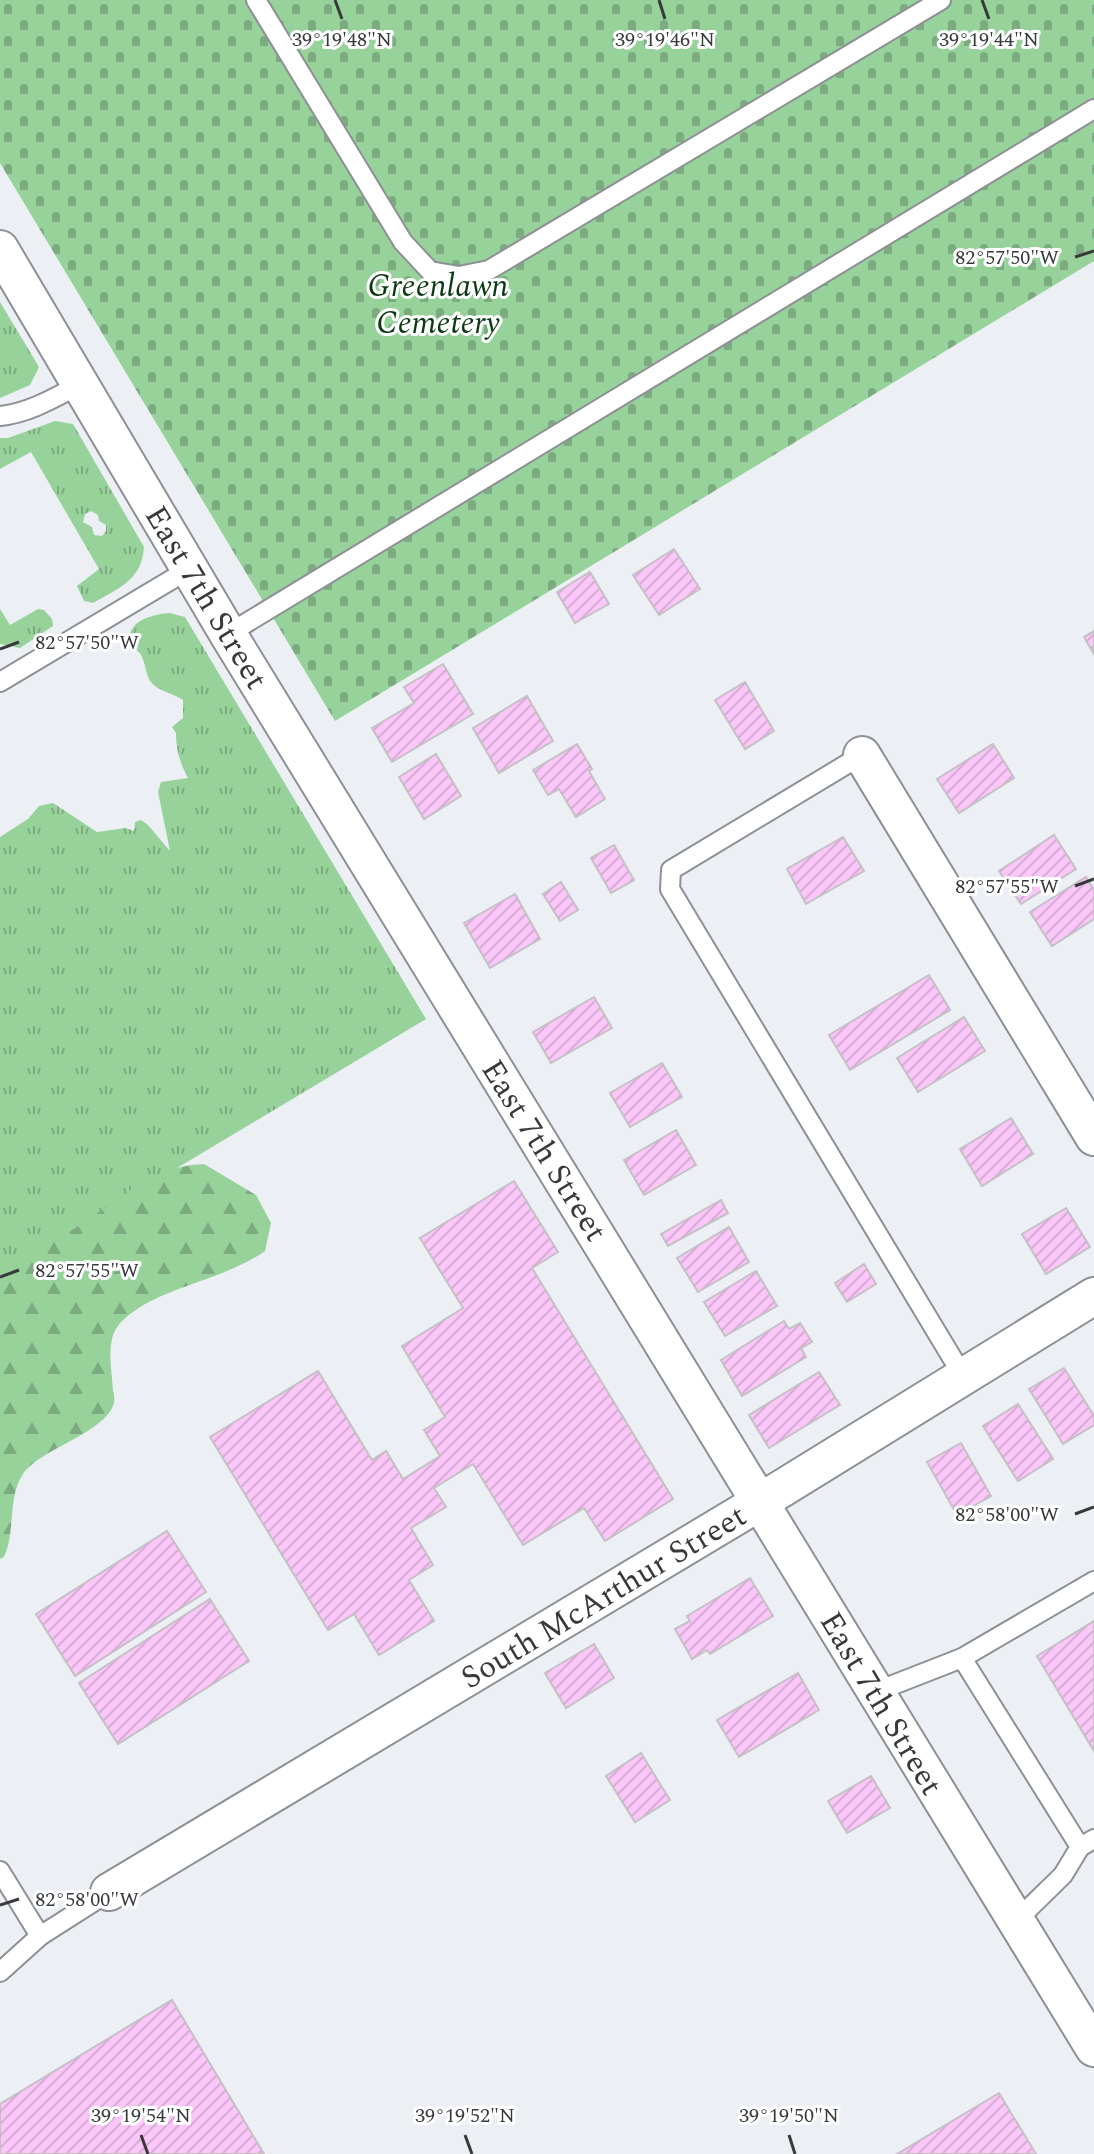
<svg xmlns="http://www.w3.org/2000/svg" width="1094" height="2154" font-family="Spectral,serif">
  <defs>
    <pattern id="grass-tufts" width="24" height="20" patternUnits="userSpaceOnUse" patternTransform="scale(2)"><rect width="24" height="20" fill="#96d29a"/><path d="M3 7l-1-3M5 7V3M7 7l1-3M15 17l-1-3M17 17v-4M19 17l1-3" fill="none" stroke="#7bab7f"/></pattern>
    <pattern id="forest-firs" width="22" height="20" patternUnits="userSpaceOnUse" patternTransform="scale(2)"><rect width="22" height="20" fill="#96d29a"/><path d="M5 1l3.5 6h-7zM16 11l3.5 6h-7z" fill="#7bab7f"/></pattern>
    <pattern id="cemetery-stones" width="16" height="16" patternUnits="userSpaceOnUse" patternTransform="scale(2)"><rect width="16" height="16" fill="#96d29a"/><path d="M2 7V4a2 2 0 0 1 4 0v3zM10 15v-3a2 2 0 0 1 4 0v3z" fill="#7bab7f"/></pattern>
    <pattern id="building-hatch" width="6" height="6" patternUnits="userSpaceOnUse" patternTransform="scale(2)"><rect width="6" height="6" fill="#fac7f8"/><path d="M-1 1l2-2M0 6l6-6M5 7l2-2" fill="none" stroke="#d7acd6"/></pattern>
  </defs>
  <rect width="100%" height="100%" fill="#ecf0f4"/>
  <g fill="url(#grass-tufts)" fill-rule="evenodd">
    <polygon points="0,302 39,367 30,385 0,398"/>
    <path d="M55,421L73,424L144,547C142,580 119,588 93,603L84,601L77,586L99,569L31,452L0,469V438H8ZM91,511L98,515L99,521L106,525V531L102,536L94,535L92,527L83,522L85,514Z"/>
    <polygon points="0,609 10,625 38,609 44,610 52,619 53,626 20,648 0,644"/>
    <path d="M170,613L185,617L426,1019L0,1274V837L28,819L39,806L53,803L97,832L126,828L134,831L135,822L141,820L148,825L170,851L158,792L161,782L188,778C180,763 176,750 176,733L172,727L183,718V700C174,694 163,692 155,686C145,678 147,668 142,657C141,653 137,651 134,648C119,623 152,614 170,613Z"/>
  </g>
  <path fill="url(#forest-firs)" d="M204,1164L256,1195L271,1223L265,1251C223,1281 157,1287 122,1321C104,1338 112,1369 113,1391C114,1395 115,1399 114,1403C106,1433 41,1448 23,1474C7,1498 16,1531 4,1557L0,1559V1266C22,1255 46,1246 67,1233C115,1206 145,1166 204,1164Z"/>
  <polygon fill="url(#cemetery-stones)" points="0,0 1094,0 1094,261 335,721 0,163"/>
  <g fill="url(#building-hatch)" stroke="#c4c0c4" stroke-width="2">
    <polygon points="674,549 700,589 659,615 633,575"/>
    <polygon points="590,572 609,604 575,623 557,592"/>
    <polygon points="1094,631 1094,654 1084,637"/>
    <polygon points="443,664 473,714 392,762 372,728 414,703 404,687"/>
    <polygon points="745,682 774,731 745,749 715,700"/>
    <polygon points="527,696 553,741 499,773 473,728"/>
    <polygon points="577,744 592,769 589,771 605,799 576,817 559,789 548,795 533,770"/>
    <polygon points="993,744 1014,778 959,813 937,779"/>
    <polygon points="436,754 461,796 424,819 399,777"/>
    <polygon points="1054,835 1076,869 1021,904 999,871"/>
    <polygon points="843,837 864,871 806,904 787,869"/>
    <polygon points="614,845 634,880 611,893 591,858"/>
    <polygon points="1086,877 1094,890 1094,919 1052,946 1030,912"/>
    <polygon points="561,882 578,910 560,921 543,894"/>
    <polygon points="515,894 540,939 490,968 464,923"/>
    <polygon points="929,975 950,1010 850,1070 829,1035"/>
    <polygon points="594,997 612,1028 551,1063 533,1032"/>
    <polygon points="964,1017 985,1051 918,1092 897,1058"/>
    <polygon points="662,1063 682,1097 630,1127 610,1093"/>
    <polygon points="1011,1118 1033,1154 982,1186 960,1149"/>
    <polygon points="676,1130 696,1165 644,1195 624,1160"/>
    <polygon points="514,1181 558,1252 532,1268 673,1499 605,1541 584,1508 523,1545 473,1464 434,1488 446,1507 411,1528 433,1565 409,1580 434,1621 379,1655 354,1614 328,1630 210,1437 318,1371 372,1460 386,1451 403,1479 440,1456 424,1430 445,1417 402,1346 463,1308 420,1238"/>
    <polygon points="721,1200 728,1213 668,1246 661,1234"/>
    <polygon points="1066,1208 1090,1247 1046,1274 1022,1234"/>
    <polygon points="729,1227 749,1262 698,1292 677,1258"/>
    <polygon points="864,1264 876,1284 847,1302 835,1283"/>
    <polygon points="756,1271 777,1306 725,1336 704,1302"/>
    <polygon points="784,1321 789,1329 800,1323 812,1342 801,1348 806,1357 742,1396 721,1360"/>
    <polygon points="1064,1368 1094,1416 1094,1425 1063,1444 1029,1389"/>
    <polygon points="819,1372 840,1405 769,1448 749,1415"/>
    <polygon points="1018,1404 1053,1459 1018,1481 983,1426"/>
    <polygon points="961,1443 991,1496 957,1515 927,1462"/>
    <polygon points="167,1531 206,1592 75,1676 36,1614"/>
    <polygon points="750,1578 773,1616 710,1654 707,1650 692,1659 675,1629 690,1621 687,1616"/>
    <polygon points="210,1599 249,1661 118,1744 79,1683"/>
    <polygon points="1094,1621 1094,1751 1037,1656"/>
    <polygon points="594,1644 614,1678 566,1708 545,1673"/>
    <polygon points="798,1673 819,1710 739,1757 717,1720"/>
    <polygon points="641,1753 670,1800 635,1822 606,1776"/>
    <polygon points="871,1776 890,1808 847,1833 828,1801"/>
    <polygon points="172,2000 264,2154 0,2154 0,2104"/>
    <polygon points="999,2093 1036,2154 897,2154"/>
  </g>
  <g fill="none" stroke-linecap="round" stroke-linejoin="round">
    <defs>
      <g id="service">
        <polyline points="256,0 403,242 430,271 459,276 489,270 941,0"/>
        <path d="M0,416C29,413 54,398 79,385"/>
        <polyline points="228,634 1094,109"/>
        <polyline points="0,682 191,568"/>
        <polyline points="862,755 671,870 670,889 963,1376"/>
        <polyline points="962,1658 1080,1847"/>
        <polyline points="875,1692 962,1658 1094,1581"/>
        <polyline points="0,1871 40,1936"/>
        <polyline points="1016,1921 1063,1875 1080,1847 1094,1839"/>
        <polyline points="0,1972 40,1936 109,1892"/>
      </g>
      <g id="minor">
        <polyline points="0,249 228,634 1094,2048"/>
        <polyline points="862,755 1094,1137"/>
        <polyline points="109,1892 760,1502 1094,1296"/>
      </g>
    </defs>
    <use href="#service" stroke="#8d9094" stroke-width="22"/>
    <use href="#minor" stroke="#8d9094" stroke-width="40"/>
    <use href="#service" stroke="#fff" stroke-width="18"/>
    <use href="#minor" stroke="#fff" stroke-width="36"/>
  </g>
  <path fill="none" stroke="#38393b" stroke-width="3" d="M335,0L342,19M659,0L665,19M982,0L989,19M1075,257L1094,251M0,649L19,642M1075,886L1094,879M0,1277L19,1270M1075,1514L1094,1507M0,1905L19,1899M141,2135L148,2154M465,2135L472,2154M789,2135L795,2154"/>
  <g text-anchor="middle" stroke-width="6" stroke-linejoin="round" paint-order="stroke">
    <g font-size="32" font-style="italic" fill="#0a3a13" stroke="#fff">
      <text x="438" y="296">Greenlawn<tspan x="438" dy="37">Cemetery</tspan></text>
    </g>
    <g font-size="32" fill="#38393b" stroke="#fff">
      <text transform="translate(207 597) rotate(59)" y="11">East 7th Street</text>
      <text transform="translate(545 1150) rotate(58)" y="11">East 7th Street</text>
      <text transform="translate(603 1596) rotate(-31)" y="11">South McArthur Street</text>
      <text transform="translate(882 1703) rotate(59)" y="11">East 7th Street</text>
    </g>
  </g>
  <g font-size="20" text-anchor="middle" fill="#38393b" stroke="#fff" stroke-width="6" stroke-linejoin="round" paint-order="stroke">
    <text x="342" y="46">39°19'48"N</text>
    <text x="665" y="46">39°19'46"N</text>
    <text x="989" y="46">39°19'44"N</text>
    <text x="1007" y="264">82°57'50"W</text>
    <text x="87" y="649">82°57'50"W</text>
    <text x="1007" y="893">82°57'55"W</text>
    <text x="87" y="1277">82°57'55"W</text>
    <text x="1007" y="1521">82°58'00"W</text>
    <text x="87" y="1906">82°58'00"W</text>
    <text x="141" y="2122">39°19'54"N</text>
    <text x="465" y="2122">39°19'52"N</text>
    <text x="789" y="2122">39°19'50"N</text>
  </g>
</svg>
